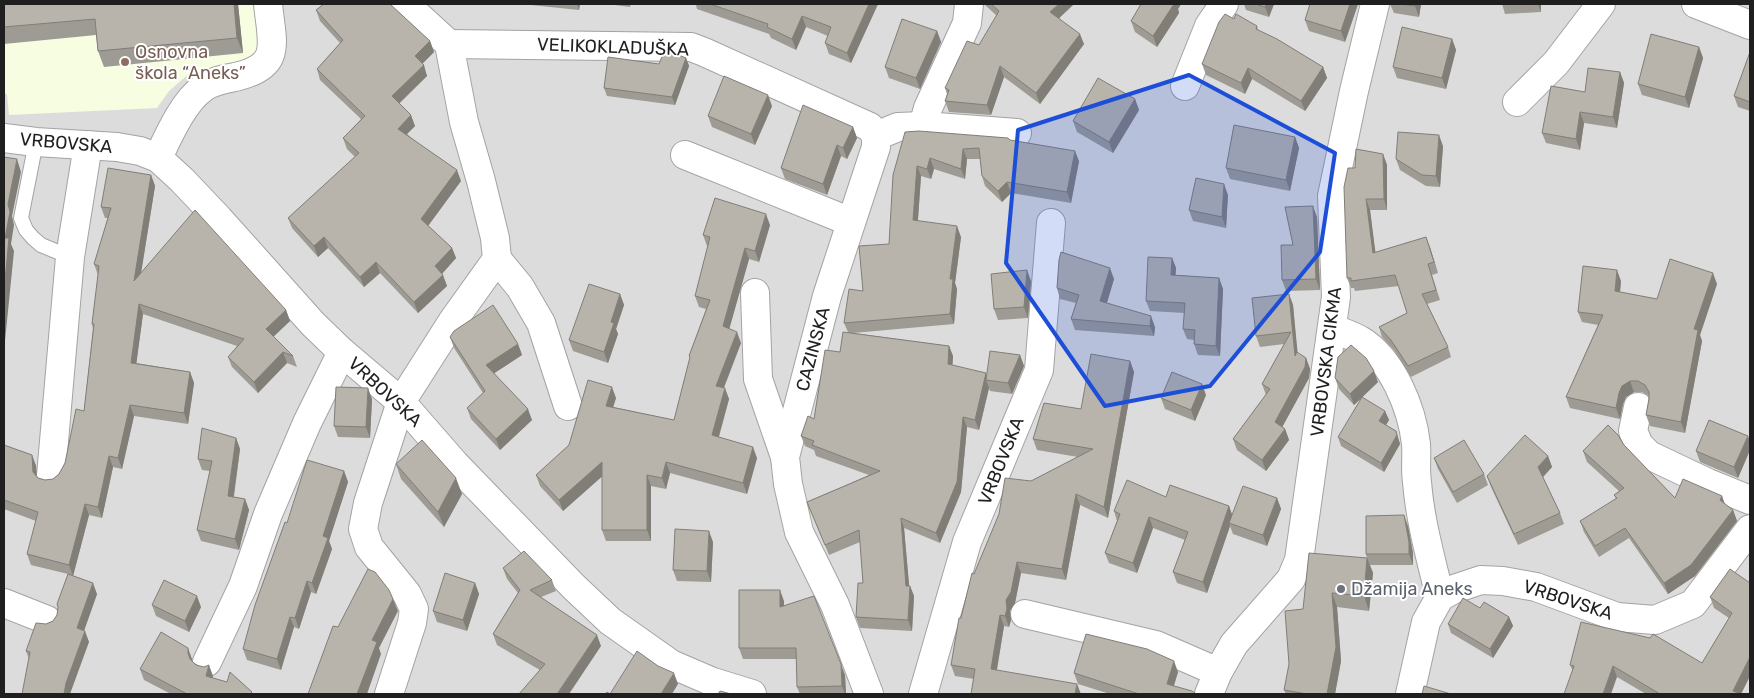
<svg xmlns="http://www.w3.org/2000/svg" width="1754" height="698" font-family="Rubik,sans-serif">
  <rect width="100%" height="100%" fill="#efeee6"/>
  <rect fill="#dddcdc" x="4" y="4" width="1746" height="690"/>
  <polygon fill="#f7fde1" points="4,4 258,4 262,42 254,57 240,66 190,73 169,91 157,108 9,115 7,94 4,93"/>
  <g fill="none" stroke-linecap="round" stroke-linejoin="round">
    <defs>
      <polyline id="service" points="36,142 21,218 26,230 33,238 41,245 70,257"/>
      <g id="minor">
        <polyline points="1696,4 1750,25"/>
        <polyline points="449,44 691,47 704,52 870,127 876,136"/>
        <polyline points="1185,86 1209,26 1224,4"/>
        <polyline points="1517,102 1556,63 1601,4"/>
        <polyline points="923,126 928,108 967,23 969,4"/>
        <polyline points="876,136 898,127 923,126 1017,133"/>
        <polyline points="4,138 36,142 117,147 140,151 158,158 182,180 219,219 313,324 342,352 401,402 455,464 574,587 610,621 671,664 713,682 752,694"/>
        <polyline points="685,155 851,222"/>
        <path d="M158,158C168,137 183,102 203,88C212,81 224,79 235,77C283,66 272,44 268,4"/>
        <polyline points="497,259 520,287 541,323 568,406"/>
        <polyline points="755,293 758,379 785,457"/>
        <path d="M1332,328C1341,332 1351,335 1360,340C1392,359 1412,408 1416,444C1417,457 1415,469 1417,482C1420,521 1431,559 1440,597"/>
        <polyline points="1638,407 1633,431 1639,445 1649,455 1708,483 1750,500"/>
        <polyline points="51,476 70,257 88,145"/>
        <polyline points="4,603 47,620"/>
        <polyline points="1025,614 1156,645 1218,672"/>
        <polyline points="207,662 243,586 268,514 307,423 342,352"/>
        <polyline points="389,694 412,623 414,609 407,594 369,547 363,529 368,503 401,402 452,322 497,259 495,238 481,181 464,122 449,44 405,4"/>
        <polyline points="869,694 835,605 799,532 788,484 785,457 827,296 876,147 876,136"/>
        <polyline points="923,694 967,542 1039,370 1051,223"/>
        <polyline points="1209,694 1218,672 1234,644 1291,579 1299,560 1336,297 1332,196 1354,91 1375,4"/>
        <polyline points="1410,694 1426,622 1440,597 1454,589 1481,580 1503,581 1536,587 1617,617 1655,620 1693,604 1750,529"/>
      </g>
    </defs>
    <use href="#service" stroke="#a3a3a3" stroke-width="16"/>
    <use href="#minor" stroke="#a3a3a3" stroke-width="30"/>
    <use href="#service" stroke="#fff" stroke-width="14"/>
    <use href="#minor" stroke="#fff" stroke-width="28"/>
  </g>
  <g fill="#9e9b94">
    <polygon points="4,4 238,4 243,53 104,67 98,51 96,35 4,44"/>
    <polygon points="476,4 504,4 476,5"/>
    <polygon points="521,4 580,4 579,10"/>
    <polygon points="607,4 631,4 630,7"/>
    <polygon points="691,4 878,4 851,63 829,54 825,43 828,36 806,27 796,50 771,38 769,34 697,9 696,5"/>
    <polygon points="984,4 1074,4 1059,18 1084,44 1040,104 1004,77 991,115 949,112 945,101 947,94 945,88 979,45 997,16"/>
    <polygon points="1141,4 1181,4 1178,9 1179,13 1157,47 1135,32 1131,21"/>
    <polygon points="1244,4 1274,4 1269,17 1246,10"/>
    <polygon points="1310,4 1358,4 1345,42 1309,31 1305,20"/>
    <polygon points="1390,4 1421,4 1419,17 1394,13"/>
    <polygon points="1502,4 1541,4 1541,12 1505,14"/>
    <polygon points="316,10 430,41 434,52 422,64 427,76 399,104 415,126 407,134 461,181 428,226 452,248 456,258 442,274 447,286 418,313 380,273 364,287 328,248 318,257 292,228 288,218 355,157 347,149 343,138 361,119 320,80 317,69 340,43 320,21"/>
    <polygon points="1234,19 1257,26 1258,30 1323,67 1327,78 1305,111 1252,79 1245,94 1206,75 1202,64"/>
    <polygon points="937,31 941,42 920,89 889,78 885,67"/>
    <polygon points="1452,39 1456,50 1446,89 1397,78 1393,67"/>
    <polygon points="1699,47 1703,58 1689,108 1642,95 1638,84"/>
    <polygon points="1750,52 1750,111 1738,107 1734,96"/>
    <polygon points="686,58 689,66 675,105 607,96 604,88 659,64"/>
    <polygon points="1620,72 1624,83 1617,128 1584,123 1580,150 1546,143 1542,133 1585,92"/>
    <polygon points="1135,99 1139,110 1113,153 1077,132 1073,121"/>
    <polygon points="772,106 755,145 712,127 708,116"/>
    <polygon points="853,127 857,138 847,159 841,156 827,195 785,179 781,168"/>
    <polygon points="905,132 1010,140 1079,161 1071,203 1011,193 1002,202 985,186 982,176 980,159 967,159 965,179 934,169 931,179 921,176 918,221 961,237 955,283 957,289 954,324 853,333 949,346 953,356 952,365 987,376 1020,355 1024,366 1012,394 990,391 989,388 979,430 967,427 961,492 940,543 904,528 909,586 910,586 914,596 912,631 860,628 856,617 863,583 860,542 829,555 807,502 869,475 816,456 814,450 805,446 801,436 814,419 840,352 848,332 844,323 863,291 889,244"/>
    <polygon points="1295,137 1299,148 1290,191 1230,179 1226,168"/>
    <polygon points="1443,146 1440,187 1426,186 1400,170 1396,159"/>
    <polygon points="1383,154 1387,165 1387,210 1370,210 1375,253 1426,237 1438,273 1432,275 1440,300 1427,304 1448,347 1451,357 1411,377 1394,350 1382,337 1379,327 1407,313 1399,286 1355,291 1354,288 1351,288 1347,278 1355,168"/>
    <polygon points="151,175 155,186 141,273 286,310 290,321 273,337 293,356 297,367 287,363 258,393 232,367 228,357 237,346 143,314 136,363 190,372 194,383 188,424 134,416 122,469 113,467 102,518 89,515 73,576 97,594 84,631 89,642 29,659 26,651 46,624 53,621 57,615 68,574 31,565 27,554 36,521 4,509 4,445 32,455 36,466 37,476 38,478 45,480 53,479 59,474 65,463 84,411 93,329 92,324 98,275 94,264 108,218 105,218 101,207"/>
    <polygon points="1228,195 1226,228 1193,221 1189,210"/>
    <polygon points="1317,217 1320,290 1286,291 1282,280 1293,245"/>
    <polygon points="770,225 759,262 749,259 729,329 741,343 724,388 729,399 719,437 757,458 747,494 670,473 666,489 651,486 651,541 606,541 602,530 602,476 563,511 540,486 536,475 569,445 616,398 613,407 674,420 690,359 689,356 706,309 699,307 695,296 708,246 707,246 703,235"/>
    <polygon points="1172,258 1176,268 1175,275 1219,278 1223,289 1220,356 1198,355 1194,344 1194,340 1187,339 1183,329 1185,313 1150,311 1146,301"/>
    <polygon points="1114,279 1107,303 1155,327 1154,336 1075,330 1071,319 1076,303 1060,299 1057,288"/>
    <polygon points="1031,281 1028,318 998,320 994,309"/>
    <polygon points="1621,281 1620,292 1657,299 1717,284 1700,335 1702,341 1685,433 1650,426 1646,415 1649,396 1642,392 1634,392 1626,397 1623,404 1620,419 1570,408 1566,397 1598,325 1582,322 1578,312"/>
    <polygon points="620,294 624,305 616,329 618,334 608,363 573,351 569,340"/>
    <polygon points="1289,294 1293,305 1297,353 1306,358 1310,369 1309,378 1282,427 1285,429 1289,440 1266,471 1237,450 1233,439 1266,395 1262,384 1284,344 1260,347 1256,336"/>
    <polygon points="450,337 518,344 522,355 494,373 532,420 500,450 471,419 467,408 483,393 454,348"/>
    <polygon points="1130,361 1134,372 1108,518 1080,505 1066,580 1021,573 1015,603 1010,611 1011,620 1009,627 1004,626 997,670 974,679 955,676 951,665 961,618 974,574 1031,481 1078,457 1037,450 1033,439 1081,409"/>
    <polygon points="1335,378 1378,382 1354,405 1339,389"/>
    <polygon points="1206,395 1195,421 1165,409 1161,398"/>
    <polygon points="372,399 370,438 338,437 334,426"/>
    <polygon points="1385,411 1389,420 1386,425 1396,431 1400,444 1384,472 1341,446 1338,437"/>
    <polygon points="1748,436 1750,443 1750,450 1738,478 1700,462 1696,451"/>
    <polygon points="236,438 240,449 234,497 245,499 249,510 239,550 201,541 197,530 210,471 202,470 198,459"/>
    <polygon points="1624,445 1675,498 1722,496 1724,504 1733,510 1737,521 1695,576 1668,594 1629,538 1599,557 1584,532 1580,521 1616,499 1614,495 1619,491 1587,462 1583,451"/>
    <polygon points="1548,456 1552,467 1543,477 1560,513 1564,524 1518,545 1491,487 1487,476"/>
    <polygon points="1434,458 1484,474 1488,485 1457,503 1438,469"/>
    <polygon points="396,464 462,494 444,527 401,479"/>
    <polygon points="344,471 348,482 329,541 332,549 316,594 311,592 299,629 294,627 281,670 247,660 243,649 287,523"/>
    <polygon points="1166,497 1229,506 1232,515 1277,498 1281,509 1267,546 1233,534 1230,526 1207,593 1177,583 1173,572 1185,540 1153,528 1137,573 1109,563 1105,553 1117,521 1114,511"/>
    <polygon points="1408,526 1413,553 1413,565 1370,565 1373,573 1369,611 1337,607 1341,661 1335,694 1286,694 1284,690 1303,609 1367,558 1366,554"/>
    <polygon points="713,542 711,582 677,581 673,570"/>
    <polygon points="503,568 552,580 556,591 541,597 601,646 540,670 497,645 493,634 518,593 507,579"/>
    <polygon points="475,583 479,594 467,631 437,622 433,611"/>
    <polygon points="1750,583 1750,676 1741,694 1646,694 1617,677 1573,671 1570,665 1702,663 1729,618 1714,608 1710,597"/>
    <polygon points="784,601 784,606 845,675 846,694 800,694 797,687 797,659 743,659 739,648"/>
    <polygon points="152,605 201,607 189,632 156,616"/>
    <polygon points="1480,608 1509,617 1513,626 1493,658 1451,633 1448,624"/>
    <polygon points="192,659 192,661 213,676 212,678 253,694 171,694 144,680 140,669"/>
    <polygon points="1178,672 1174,686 1196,694 1110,694 1078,684 1074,673"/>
  </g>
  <g fill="#817e78">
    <polygon points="234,4 238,4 243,53 237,38"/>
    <polygon points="577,4 580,4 579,10"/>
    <polygon points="869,4 878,4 851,63 847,53"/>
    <polygon points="1059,4 1074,4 1054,23 1050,12"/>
    <polygon points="1174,4 1181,4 1178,9 1179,13 1157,47 1153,36"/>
    <polygon points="1266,4 1274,4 1269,17 1265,7"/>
    <polygon points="1350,4 1358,4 1345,42 1341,31"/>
    <polygon points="1415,4 1421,4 1419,17 1415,6"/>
    <polygon points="1538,4 1541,4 1541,12"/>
    <polygon points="802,16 806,27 796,50 792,39"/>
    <polygon points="937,31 941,42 920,89 916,78"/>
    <polygon points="1080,34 1084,44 1040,104 1036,93"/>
    <polygon points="1452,39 1456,50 1446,89 1442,78"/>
    <polygon points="430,41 434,52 419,67 415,56"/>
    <polygon points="1699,47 1703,58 1689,108 1685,97"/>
    <polygon points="686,58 689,66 675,105 672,97"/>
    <polygon points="424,65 427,76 395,107 392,96"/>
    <polygon points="1000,66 1004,77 991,115 987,105"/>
    <polygon points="1323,67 1327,78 1305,111 1301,101"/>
    <polygon points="1248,68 1252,79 1245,94 1241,83"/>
    <polygon points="1620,72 1624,83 1617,128 1613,117"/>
    <polygon points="768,95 772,106 755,145 751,134"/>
    <polygon points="1135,99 1139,110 1113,153 1109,142"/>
    <polygon points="1580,112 1584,123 1580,150 1576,139"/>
    <polygon points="411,115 415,126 402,139 398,129"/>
    <polygon points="853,127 857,138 847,159 843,148"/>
    <polygon points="1439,135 1443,146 1440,187 1436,176"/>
    <polygon points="1295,137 1299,148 1290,191 1286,180"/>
    <polygon points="837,145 841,156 827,195 823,184"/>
    <polygon points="963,149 967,159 965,179 961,169"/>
    <polygon points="1075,151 1079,161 1071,203 1067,192"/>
    <polygon points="1383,154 1387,165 1387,210 1384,199"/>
    <polygon points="930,158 934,169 931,179 927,169"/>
    <polygon points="17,159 21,172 12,216 14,225 11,244 14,251 4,351 4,292 5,238 8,204"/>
    <polygon points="917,166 921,176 917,231 913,220"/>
    <polygon points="457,170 461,181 425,230 421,219"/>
    <polygon points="151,175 155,186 138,292 134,281"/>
    <polygon points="1007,182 1011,193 1002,202 998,191"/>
    <polygon points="1224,184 1228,195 1226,228 1222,217"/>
    <polygon points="1366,199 1370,210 1377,264 1373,253"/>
    <polygon points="1313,206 1317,217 1320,290 1316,279"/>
    <polygon points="766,214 770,225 759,262 755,251"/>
    <polygon points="957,226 961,237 955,283 957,289 954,324 950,314 950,279"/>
    <polygon points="324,237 328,248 318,257 314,246"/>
    <polygon points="1426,237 1430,247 1438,273 1434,262"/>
    <polygon points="452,248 456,258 439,277 435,266"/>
    <polygon points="745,248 749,259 727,337 723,326"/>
    <polygon points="1172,258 1176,268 1175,285 1171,275"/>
    <polygon points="376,262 380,273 364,287 360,277"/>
    <polygon points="1110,268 1114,279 1104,312 1100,301"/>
    <polygon points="1027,270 1031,281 1028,318 1024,307"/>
    <polygon points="1617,270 1621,281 1619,302 1615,291"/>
    <polygon points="1713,273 1717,284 1700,335 1702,341 1685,433 1681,422 1694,329"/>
    <polygon points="443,275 447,286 418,313 414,302"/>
    <polygon points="1219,278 1223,289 1220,356 1216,346"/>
    <polygon points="620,294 624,305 616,329 618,334 608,363 604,352 611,322"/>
    <polygon points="1289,294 1293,305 1299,367 1295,356"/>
    <polygon points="139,304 143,314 135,374 131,363"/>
    <polygon points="286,310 290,321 270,340 266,329"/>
    <polygon points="1151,316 1155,327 1154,336 1150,326"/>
    <polygon points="737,332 741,343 720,397 716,386"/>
    <polygon points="518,344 522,355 490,376 486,365"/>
    <polygon points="949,346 953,356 952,375 948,364"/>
    <polygon points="283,352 287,363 258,393 254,382"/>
    <polygon points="1020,355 1024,366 1012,394 1008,383"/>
    <polygon points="1306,358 1310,369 1309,378 1279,433 1275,422"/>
    <polygon points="1130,361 1134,372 1108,518 1104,507"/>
    <polygon points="1374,371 1378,382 1354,405 1350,394"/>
    <polygon points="190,372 194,383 188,424 184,413"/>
    <polygon points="986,373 988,381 986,380 989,388 979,430 975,420"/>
    <polygon points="1630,381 1634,392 1626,397 1623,404 1620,419 1616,408 1619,393 1622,386"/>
    <polygon points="1202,384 1206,395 1195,421 1191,410"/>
    <polygon points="612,387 616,398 610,417 606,406"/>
    <polygon points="368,388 372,399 370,438 366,427"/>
    <polygon points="725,388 729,399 716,446 712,435"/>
    <polygon points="130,405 134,416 122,469 118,458"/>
    <polygon points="528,409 532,420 500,450 496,439"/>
    <polygon points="1385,411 1389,420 1383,430 1379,421"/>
    <polygon points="963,417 967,427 961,492 940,543 936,533"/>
    <polygon points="1285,429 1289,440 1266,471 1262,460"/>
    <polygon points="1396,431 1400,444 1384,472 1381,463"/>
    <polygon points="1748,436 1750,443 1750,450 1738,478 1734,467"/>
    <polygon points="236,438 240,449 232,507 228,496"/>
    <polygon points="753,447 757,458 747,494 743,483"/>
    <polygon points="32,455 36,466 37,483 33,472"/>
    <polygon points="109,456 113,467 102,518 98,507"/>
    <polygon points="1548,456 1552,467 1542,478 1538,467"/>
    <polygon points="602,462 606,473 563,511 559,500"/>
    <polygon points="666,462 670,473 666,489 662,478"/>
    <polygon points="344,471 348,482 329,541 332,549 316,594 312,583 323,536"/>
    <polygon points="647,475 651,486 651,541 647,530"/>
    <polygon points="456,478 462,494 444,527 438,512"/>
    <polygon points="1076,494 1080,505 1066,580 1062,569"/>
    <polygon points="1722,496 1726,507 1720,500"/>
    <polygon points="1277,498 1281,509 1267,546 1263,535"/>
    <polygon points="245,499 249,510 239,550 235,539"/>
    <polygon points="85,504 89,515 73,576 69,565"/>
    <polygon points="1229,506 1233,517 1229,523 1230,526 1207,593 1203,582"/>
    <polygon points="1733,510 1737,521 1695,576 1668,594 1664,583"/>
    <polygon points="1404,515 1408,526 1413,553 1413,565 1409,554"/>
    <polygon points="1149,517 1153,528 1137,573 1133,563"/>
    <polygon points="901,518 904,528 910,595 910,586 914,596 912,631 908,620"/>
    <polygon points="709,531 713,542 711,582 707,571"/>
    <polygon points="1367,558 1373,573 1369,611 1364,596"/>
    <polygon points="1017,562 1021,573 1015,603 1010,611 1011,620 1009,627 1005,616 1006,600"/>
    <polygon points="307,581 311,592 299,629 295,618"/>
    <polygon points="93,583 97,594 81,639 77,628"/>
    <polygon points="475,583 479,594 467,631 463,620"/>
    <polygon points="780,590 784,601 784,618 780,607"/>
    <polygon points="1332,593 1337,607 1341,661 1335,694 1327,694"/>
    <polygon points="197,596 201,607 189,632 185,621"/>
    <polygon points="393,599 398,611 379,648 381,654 367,694 357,694 372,640"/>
    <polygon points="1000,615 1004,626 995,680 991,669"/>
    <polygon points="290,617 294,627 281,670 277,659"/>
    <polygon points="1509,617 1513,626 1493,658 1490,649"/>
    <polygon points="85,631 89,642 70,694 64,694 66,683"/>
    <polygon points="597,635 601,646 569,694 557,694"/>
    <polygon points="188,648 192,659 192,664 188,653"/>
    <polygon points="1750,657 1750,676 1741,694 1734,694 1733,691"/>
    <polygon points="1174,661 1178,672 1171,694 1167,684"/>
    <polygon points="841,664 845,675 846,694 845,694 842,686"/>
    <polygon points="209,665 213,676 210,687 206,676"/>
    <polygon points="1613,666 1617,677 1611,694 1603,694"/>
    <polygon points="674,673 678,684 672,694 661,694"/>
    <polygon points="1077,684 1081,694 1075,694"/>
  </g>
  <g fill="#b8b4ac" stroke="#817e78">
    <polygon points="4,4 234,4 237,38 98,51 95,19 4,27"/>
    <polygon points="324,4 390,4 430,41 415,56 424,65 392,96 411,115 398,129 457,170 421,219 452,248 435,266 443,275 414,302 376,262 360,277 324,237 314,246 288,218 359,153 343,138 365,116 317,69 343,40 316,10"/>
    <polygon points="710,4 869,4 847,53 825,43 831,27 802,16 792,39 767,27 768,24"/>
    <polygon points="991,4 1059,4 1050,12 1080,34 1036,93 1000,66 987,105 945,101 949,90 945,88 967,41 979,45 999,11"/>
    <polygon points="1141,4 1174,4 1153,36 1131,21"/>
    <polygon points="1256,4 1266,4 1265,7"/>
    <polygon points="1310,4 1350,4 1341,31 1305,20"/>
    <polygon points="1401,4 1415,4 1415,6"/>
    <polygon points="1225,14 1234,19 1236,14 1257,26 1256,29 1277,39 1323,67 1301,101 1248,68 1241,83 1202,64 1219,22"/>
    <polygon points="902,19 937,31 916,78 885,67"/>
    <polygon points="1402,27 1452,39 1442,78 1393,67"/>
    <polygon points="1651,34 1699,47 1685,97 1638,84"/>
    <polygon points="1750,52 1750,102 1734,96"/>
    <polygon points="663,54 676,54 686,58 672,97 604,88 608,57 659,64"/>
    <polygon points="1588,68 1620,72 1613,117 1580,112 1576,139 1542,133 1551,86 1585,92"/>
    <polygon points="724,76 768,95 751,134 708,116"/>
    <polygon points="1098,78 1135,99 1109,142 1073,121"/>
    <polygon points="803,105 853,127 843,148 837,145 823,184 781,168"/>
    <polygon points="1234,125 1295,137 1286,180 1226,168"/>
    <polygon points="919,131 1008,138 1010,140 1075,151 1067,192 1007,182 998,191 982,176 979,148 963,149 961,169 930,158 927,169 917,166 913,220 957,226 950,279 953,279 950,314 844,323 849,289 863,291 859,246 889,244 893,175 905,132"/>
    <polygon points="1398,132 1439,135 1436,176 1422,175 1396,159"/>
    <polygon points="1356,149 1383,154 1384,199 1366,199 1373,253 1426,237 1434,262 1428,264 1436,290 1422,294 1448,347 1408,366 1391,340 1379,327 1407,313 1395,275 1351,281 1351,278 1347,278 1344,187 1348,168 1355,168"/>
    <polygon points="4,157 17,159 8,204 10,212 5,238 9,238 4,292"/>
    <polygon points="108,168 151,175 134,281 195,210 286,310 266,329 293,356 283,352 254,382 228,357 244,339 139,304 131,363 190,372 184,413 130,405 118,458 109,456 98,507 85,504 69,565 27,554 38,512 4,500 4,445 32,455 33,472 38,478 45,480 53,479 59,474 65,463 76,409 84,411 94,324 92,324 99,266 94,264 111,208 101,207"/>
    <polygon points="1196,178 1224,184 1222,217 1189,210"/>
    <polygon points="715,198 766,214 755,251 745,248 723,326 737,332 716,386 725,388 712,435 753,447 743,483 666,462 662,478 647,475 647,530 602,530 602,462 559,500 536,475 569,445 588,380 612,387 606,406 674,420 690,357 689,356 710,300 695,296 710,237 703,235"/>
    <polygon points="1313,206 1316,279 1282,280 1281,245 1293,245 1285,207"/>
    <polygon points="1061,252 1110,268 1100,301 1151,316 1150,326 1071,319 1079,295 1057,288 1059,260"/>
    <polygon points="1148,257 1172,258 1171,275 1219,278 1216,346 1194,344 1195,330 1183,329 1185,303 1146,301"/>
    <polygon points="1670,259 1713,273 1694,329 1698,330 1681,422 1646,415 1649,399 1649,392 1645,385 1638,381 1630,381 1622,386 1619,393 1616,408 1566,397 1603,315 1578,312 1583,266 1617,270 1615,291 1657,299"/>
    <polygon points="1027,270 1024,307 994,309 991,274"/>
    <polygon points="589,284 620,294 611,322 614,323 604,352 569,340"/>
    <polygon points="1289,294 1295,356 1297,352 1306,358 1305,367 1275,422 1285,429 1262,460 1233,439 1270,389 1262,384 1291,332 1256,336 1252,298"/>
    <polygon points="493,305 518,344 486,365 528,409 496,439 467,408 485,391 450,337 454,331"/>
    <polygon points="843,332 949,346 948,364 986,373 975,420 963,417 957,482 936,533 901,518 906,586 910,586 908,620 856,617 858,583 863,583 859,530 825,545 807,502 880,471 812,445 814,441 801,436 808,416 814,419 825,350 840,352"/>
    <polygon points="1351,345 1366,358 1374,371 1350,394 1335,378 1338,357"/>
    <polygon points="990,351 1020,355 1008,383 986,380"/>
    <polygon points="1091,354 1130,361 1104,507 1076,494 1062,569 1017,562 1011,592 1006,600 1007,609 1005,616 1000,615 991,669 1077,684 1075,694 971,694 975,669 951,665 959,618 961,618 972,573 974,574 999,514 1005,478 1031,481 1093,449 1033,439 1044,403 1081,409"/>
    <polygon points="1172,372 1202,384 1191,410 1161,398"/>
    <polygon points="336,387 368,388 366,427 334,426"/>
    <polygon points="1362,397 1385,411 1379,421 1396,431 1397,435 1381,463 1338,437"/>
    <polygon points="1709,420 1748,436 1734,467 1696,451"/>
    <polygon points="1608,425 1618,435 1624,445 1675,498 1683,479 1722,496 1720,500 1733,510 1691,565 1664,583 1625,528 1595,546 1580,521 1617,498 1614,495 1624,488 1583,451"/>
    <polygon points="202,428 236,438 228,496 245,499 235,539 197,530 212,461 198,459"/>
    <polygon points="1525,435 1548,456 1538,467 1560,513 1514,534 1487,476"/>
    <polygon points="422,440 456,478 438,512 396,464"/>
    <polygon points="1464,440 1484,474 1453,492 1434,458"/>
    <polygon points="307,460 344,471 323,536 328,538 312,583 307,581 295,618 290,617 277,659 243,649 255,605 285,522 287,523"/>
    <polygon points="1127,480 1166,497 1170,485 1229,506 1203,582 1173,572 1188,532 1149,517 1133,563 1105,553 1120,514 1114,511"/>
    <polygon points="1243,486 1277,498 1263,535 1229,523"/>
    <polygon points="1404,515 1409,542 1409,554 1366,554 1366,516"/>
    <polygon points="675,529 709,531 707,571 673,570"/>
    <polygon points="524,551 552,580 530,590 597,635 557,694 519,694 545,664 493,634 520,590 503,568"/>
    <polygon points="1309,553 1367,558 1364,596 1332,593 1336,647 1327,694 1307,694 1284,690 1289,664 1285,611 1303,609"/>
    <polygon points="368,569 375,572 389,590 393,599 372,640 377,642 357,694 308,694 333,626 338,627"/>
    <polygon points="1730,569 1750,583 1750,657 1733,691 1738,693 1737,694 1660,694 1613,666 1603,694 1564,694 1574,666 1570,665 1581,622 1650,638 1653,634 1702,663 1732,613 1710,597"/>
    <polygon points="445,573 475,583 463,620 433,611"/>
    <polygon points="68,574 93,583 77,628 85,631 66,683 64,694 22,694 30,652 26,651 36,623 46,624 53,621 57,615 58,607 57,604"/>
    <polygon points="164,580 197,596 185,621 152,605"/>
    <polygon points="739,590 780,590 780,607 814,596 841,664 842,686 797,687 796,648 739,648"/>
    <polygon points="1463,598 1480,608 1484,602 1509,617 1490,649 1448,624"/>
    <polygon points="161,632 188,648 188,653 190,659 196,665 204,667 209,665 206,676 227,682 230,672 252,692 250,694 187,694 140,669"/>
    <polygon points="1086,634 1147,649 1174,661 1167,684 1192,691 1196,694 1139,694 1074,673"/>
    <polygon points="637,651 658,666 674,673 661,694 606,694 607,692 610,694"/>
    <polygon points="1424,686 1451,694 1422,694"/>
    <polygon points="720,691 731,694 718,694"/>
  </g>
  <path fill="#1d4ed8" fill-opacity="0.2" stroke="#1d4ed8" stroke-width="4" stroke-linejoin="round" d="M1189,75L1335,153L1320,252L1210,386L1105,406L1006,263L1018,130Z"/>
  <circle fill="#8d6e63" stroke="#fff" stroke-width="2" cx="125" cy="62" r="5"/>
  <circle fill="#6b7280" stroke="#fff" stroke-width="2" cx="1341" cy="589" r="5"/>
  <g text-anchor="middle" stroke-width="4" stroke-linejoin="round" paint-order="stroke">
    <g font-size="18" fill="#1f1f1f" stroke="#fff">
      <text transform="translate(613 47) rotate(2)" y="6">VELIKOKLADUŠKA</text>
      <text transform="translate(66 143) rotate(5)" y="6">VRBOVSKA</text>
      <text transform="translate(813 349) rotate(-75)" y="6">CAZINSKA</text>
      <text transform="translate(1326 362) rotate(-83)" y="6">VRBOVSKA CIKMA</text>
      <text transform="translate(385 392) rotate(43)" y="6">VRBOVSKA</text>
      <text transform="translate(1001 461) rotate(-68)" y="6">VRBOVSKA</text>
      <text transform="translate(1568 600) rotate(18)" y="6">VRBOVSKA</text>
    </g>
    <g font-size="18" fill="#785e54" stroke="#fff" text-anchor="start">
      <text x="135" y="58">Osnovna<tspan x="135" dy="21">škola “Aneks”</tspan></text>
    </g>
    <g font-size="18" fill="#5b616d" stroke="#fff" text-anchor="start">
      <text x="1351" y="595">Džamija Aneks</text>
    </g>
  </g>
  <rect width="1754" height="698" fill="none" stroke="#1f1f1f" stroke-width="10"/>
</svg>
